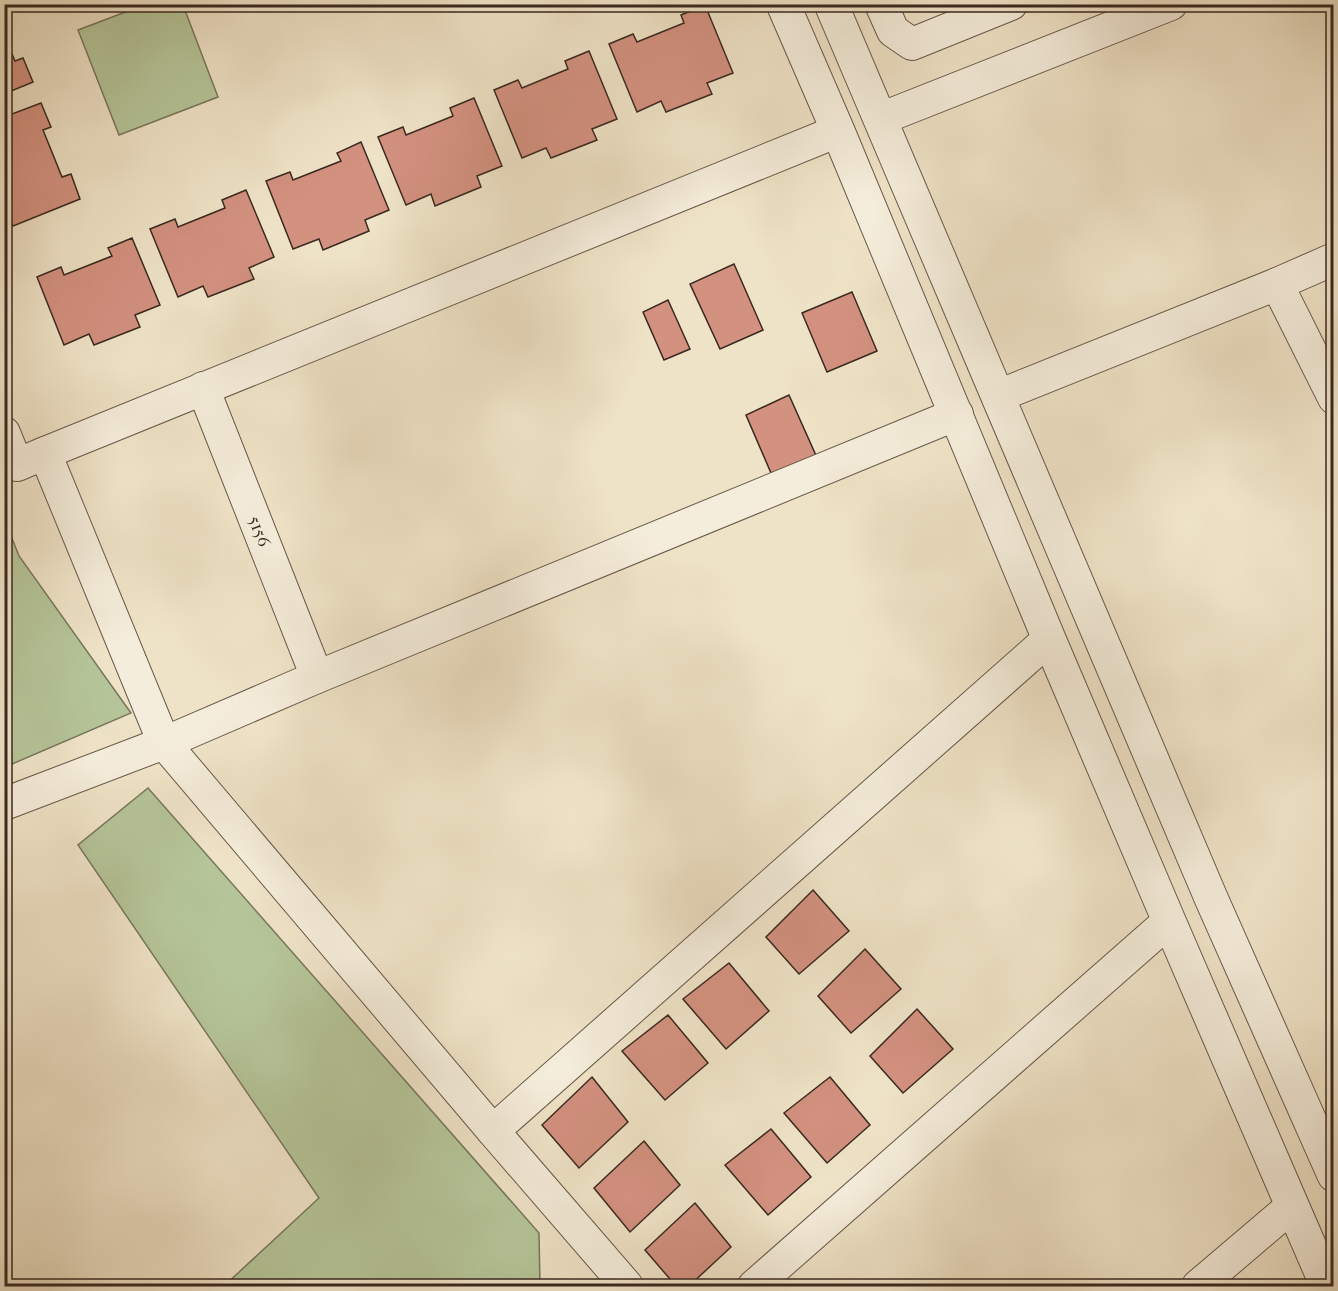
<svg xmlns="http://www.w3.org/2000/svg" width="1338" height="1291" font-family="'IM FELL French Canon',serif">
  <rect width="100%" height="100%" fill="#efe3c7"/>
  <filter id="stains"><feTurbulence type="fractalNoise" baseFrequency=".00333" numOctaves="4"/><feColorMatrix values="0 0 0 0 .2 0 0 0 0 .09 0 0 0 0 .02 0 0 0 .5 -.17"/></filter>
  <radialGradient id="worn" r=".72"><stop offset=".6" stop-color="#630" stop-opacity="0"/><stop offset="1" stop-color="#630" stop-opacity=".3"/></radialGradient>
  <g fill="#b5c599" stroke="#78775d" stroke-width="1.5">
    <polygon points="144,5 183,5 218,97 119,135 78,30"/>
    <polygon points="4,518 19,556 131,713 5,767"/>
    <polygon points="148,788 539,1233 540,1286 224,1286 319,1198 78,845"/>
  </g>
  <g fill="#d39180" stroke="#3a2921" stroke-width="1.5">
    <polygon points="705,5 733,73 707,83 712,94 666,112 661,101 637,112 609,44 633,34 637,42 684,23 681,15"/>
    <polygon points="4,35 15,61 23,58 33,82 4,94"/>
    <polygon points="589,51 617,119 592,129 597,140 551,158 546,148 522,158 494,90 518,80 522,88 568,69 565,61"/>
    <polygon points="474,98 502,166 477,176 481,187 435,206 431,194 406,205 378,137 403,127 406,135 453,116 450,108"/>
    <polygon points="41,103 51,127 43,130 62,177 71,174 80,199 13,226 4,206 4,117"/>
    <polygon points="361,142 389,210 365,220 369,231 323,250 319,239 293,249 266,181 290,172 293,180 341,161 337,153"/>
    <polygon points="246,190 274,257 249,268 254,279 208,297 203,286 178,297 150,229 175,219 178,227 225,208 222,200"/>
    <polygon points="132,238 160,305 135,315 140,327 94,345 89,334 64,345 37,277 61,267 64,275 112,256 108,248"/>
    <polygon points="734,264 763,330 720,349 690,284"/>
    <polygon points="852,292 877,351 827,372 802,313"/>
    <polygon points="668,300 690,349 664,360 643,312"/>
    <polygon points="789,395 818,460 774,480 746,415"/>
    <polygon points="813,890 849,931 799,974 766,937"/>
    <polygon points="865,949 901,989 851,1033 818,996"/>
    <polygon points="729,963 769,1011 726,1049 683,999"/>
    <polygon points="917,1009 953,1049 903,1093 870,1056"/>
    <polygon points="668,1015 708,1063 665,1100 622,1051"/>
    <polygon points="592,1077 628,1122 579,1168 542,1125"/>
    <polygon points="830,1077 870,1125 827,1163 784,1113"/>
    <polygon points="771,1129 811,1177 768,1215 725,1165"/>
    <polygon points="644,1141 680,1185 630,1232 594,1188"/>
    <polygon points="695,1203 731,1247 689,1286 676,1286 645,1250"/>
  </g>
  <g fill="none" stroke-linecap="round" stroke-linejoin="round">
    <defs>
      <g id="minor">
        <polyline points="881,4 893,31 912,44 1011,4"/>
        <polyline points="880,119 1171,4"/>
        <polyline points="1334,259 1277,284 1334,398"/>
        <path id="s1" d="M203,388L317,677"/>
        <polyline points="998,396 1277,284"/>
        <polyline points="4,433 17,465 45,453"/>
        <polyline points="4,804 164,743 317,677 957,414"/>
        <polyline points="493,1131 164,743 45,453 838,131"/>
        <polyline points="627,1286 493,1131 1049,639"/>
        <polyline points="754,1286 1169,921"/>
        <polyline points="1198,1286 1292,1206"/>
      </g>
      <g id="tertiary">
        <polyline points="783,4 838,131 1049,639 1169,921 1327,1286"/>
        <polyline points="831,4 1211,898 1334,1175"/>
      </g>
    </defs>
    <use href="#minor" stroke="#67584a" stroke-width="34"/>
    <use href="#tertiary" stroke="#67584a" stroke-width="35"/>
    <use href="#minor" stroke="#f5eddb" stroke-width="32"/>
    <use href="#tertiary" stroke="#f5eddb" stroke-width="33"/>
  </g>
  <g text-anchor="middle" stroke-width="4.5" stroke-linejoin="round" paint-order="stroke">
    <g font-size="18" fill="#3a2921" stroke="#f5eddb">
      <text dy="6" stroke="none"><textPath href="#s1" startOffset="154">5156</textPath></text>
    </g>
  </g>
  <rect width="1338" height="1291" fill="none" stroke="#efe3c7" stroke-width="24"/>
  <rect x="6" y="6" width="1326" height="1279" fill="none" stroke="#3a2921" stroke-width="3"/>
  <rect x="12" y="12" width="1314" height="1267" fill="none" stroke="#3a2921" stroke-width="1.5"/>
  <rect width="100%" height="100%" filter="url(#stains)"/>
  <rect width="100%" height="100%" fill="url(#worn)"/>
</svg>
